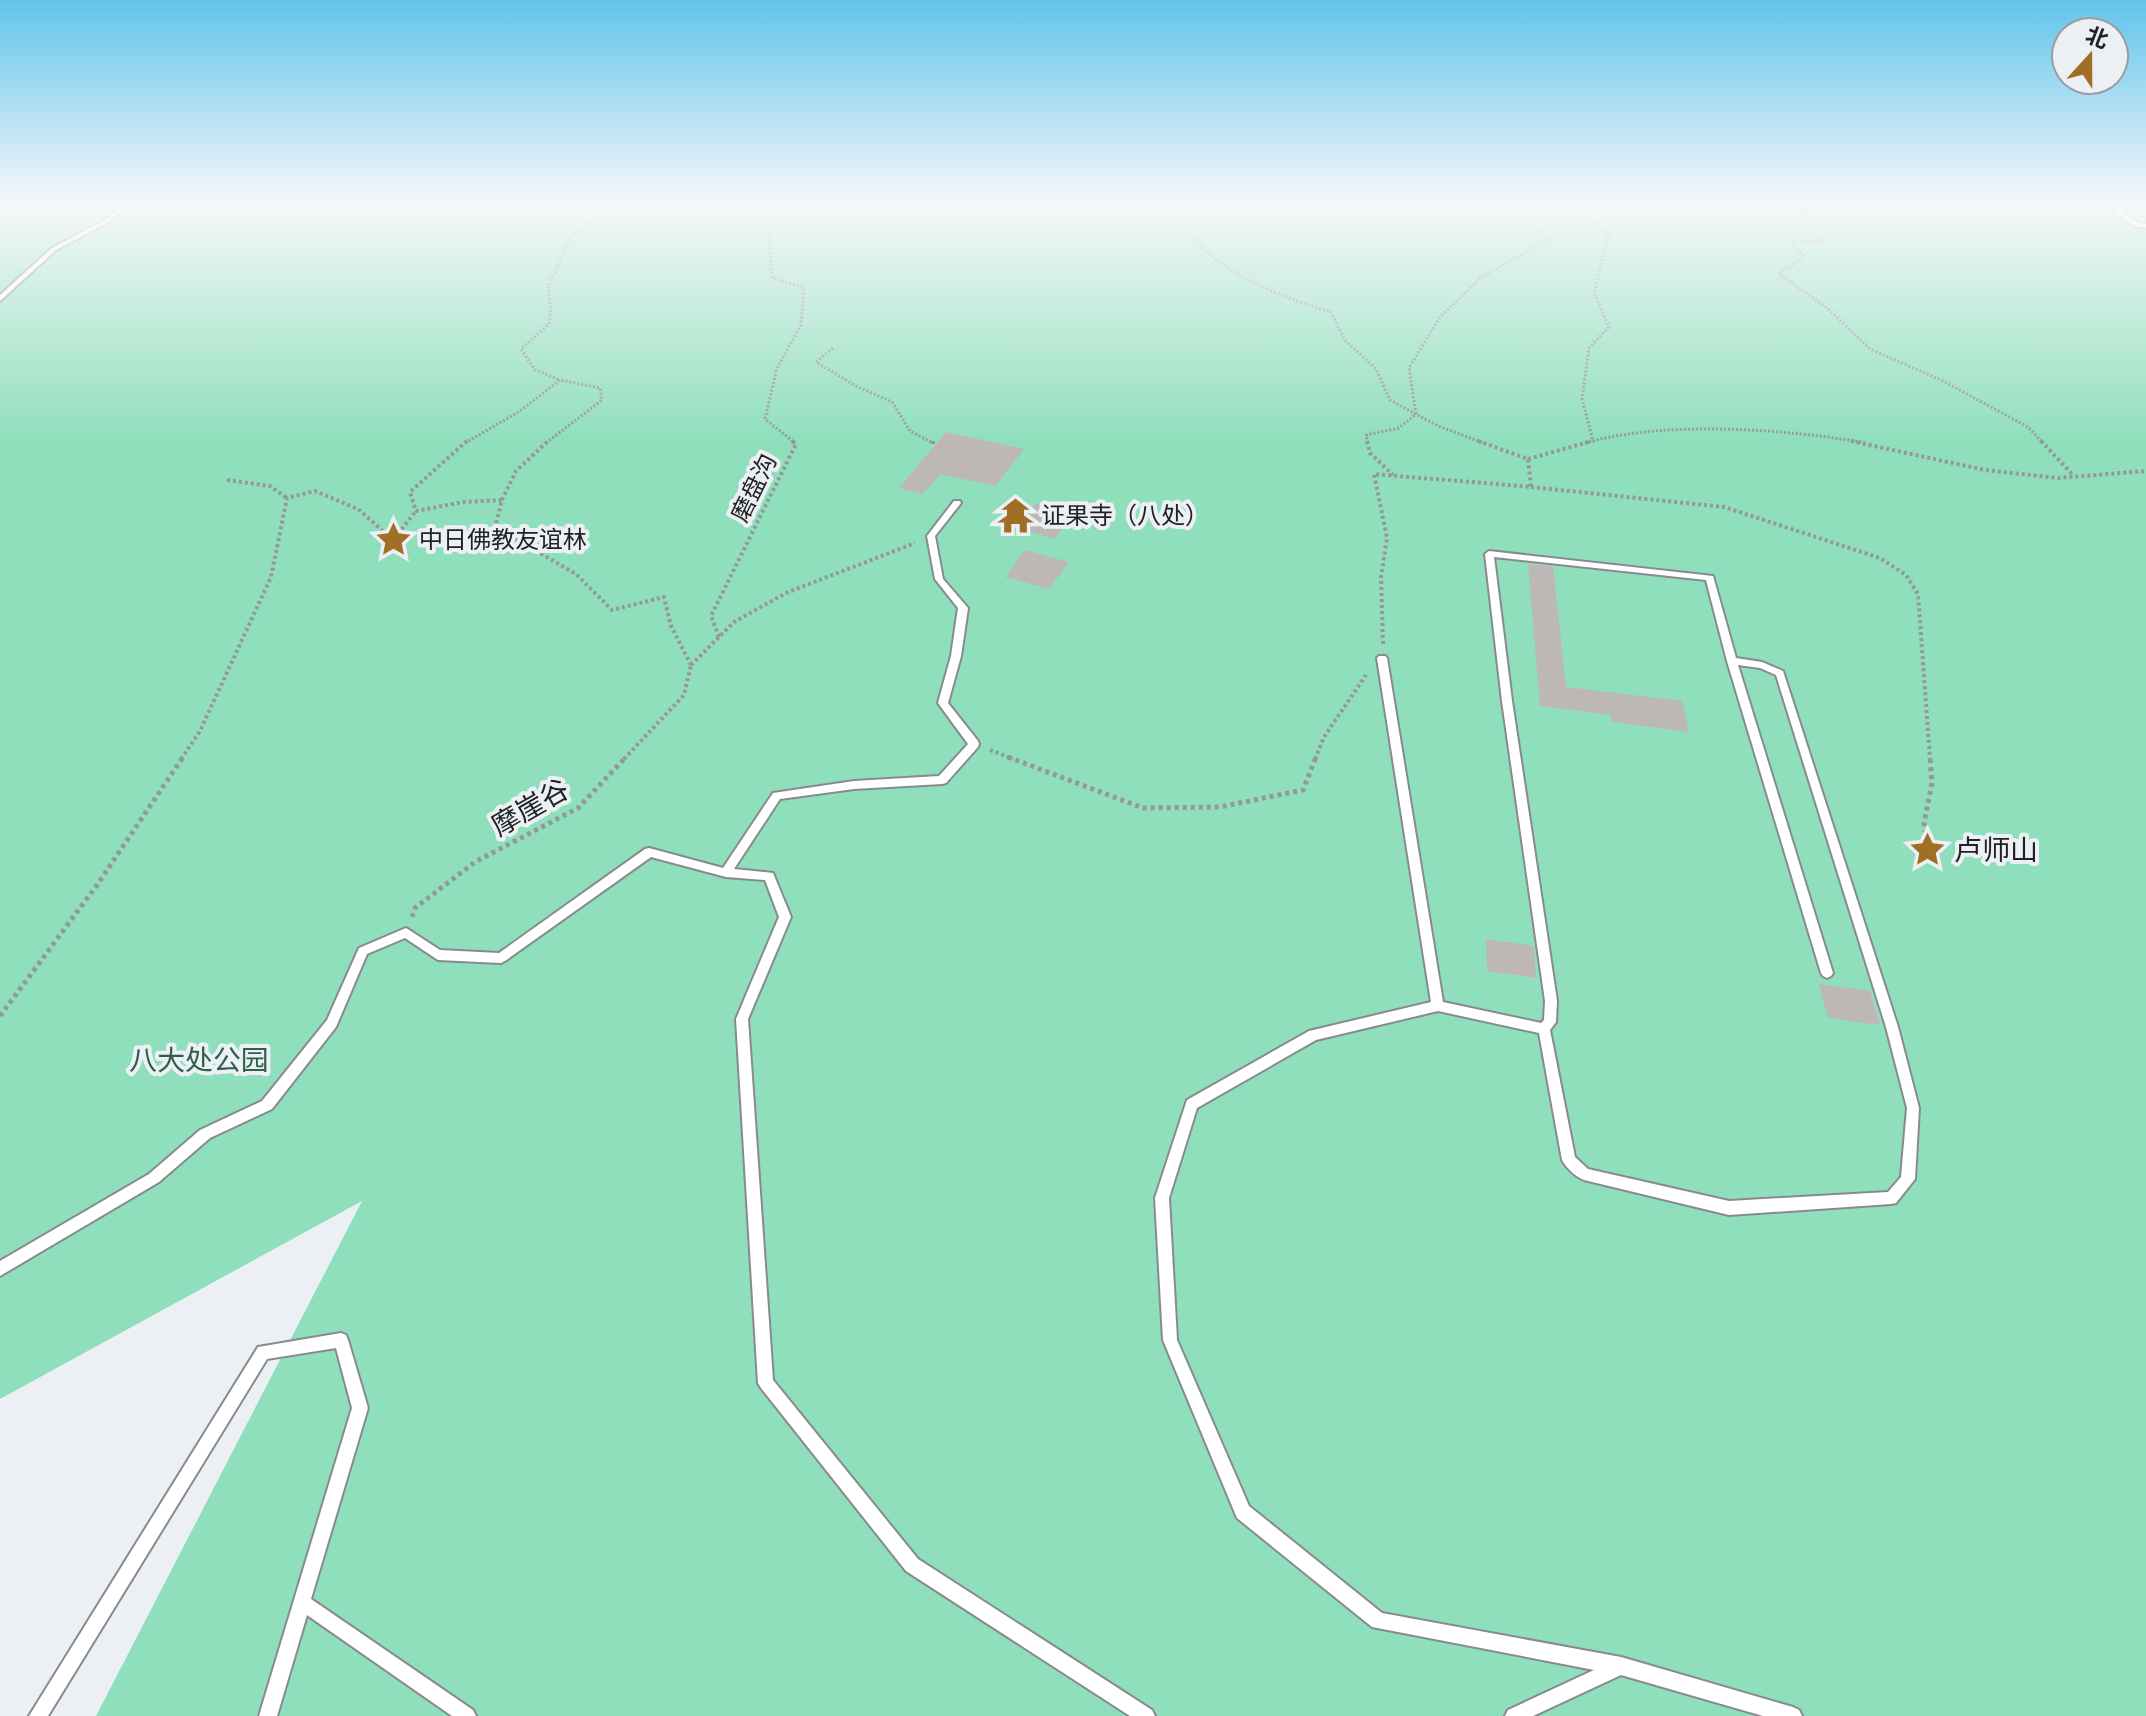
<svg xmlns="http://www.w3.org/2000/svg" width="2146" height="1716" font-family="Ubuntu,'Noto Sans SC',sans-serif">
  <rect width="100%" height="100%" fill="#ecf0f4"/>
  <polygon fill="#8fdfbc" points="0,201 2146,201 2146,1716 96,1716 362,1201 0,1399"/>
  <g fill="#bdb7b6">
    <polygon points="946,432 1024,449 995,486 941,474 922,494 899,488"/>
    <polygon points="1037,503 1072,516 1054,539 1015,527"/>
    <polygon points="1025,550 1069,562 1049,589 1005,577"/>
    <polygon points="1528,564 1553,566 1566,687 1682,701 1689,732 1612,722 1611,715 1540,706"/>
    <polygon points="1486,939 1534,946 1536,978 1487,971"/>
    <polygon points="1819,984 1870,991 1880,1025 1828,1018"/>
  </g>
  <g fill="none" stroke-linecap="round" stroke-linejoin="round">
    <defs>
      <g id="lane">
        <polygon points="129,201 135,201 107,223 56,250 0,301 0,295 52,248 103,221"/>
        <polygon points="2128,201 2134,201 2135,204 2120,211 2139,223 2146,224 2146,228 2135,226 2113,211 2129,203"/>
        <polygon points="954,501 960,501 961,503 935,536 943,579 968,608 961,656 948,703 978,741 979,744 978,747 946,783 942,784 854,789 780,799 734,869 773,873 791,917 748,1019 773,1380 918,1559 1152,1710 1155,1716 1130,1716 906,1571 761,1388 758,1383 736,1019 779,917 765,880 726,877 651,857 505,961 501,963 438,960 405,938 367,954 336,1027 272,1109 210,1138 159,1182 0,1276 0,1261 149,1174 200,1130 262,1101 327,1020 359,948 406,928 440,950 499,953 645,849 649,848 723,868 773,793 854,781 939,776 968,744 938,703 951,656 958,608 935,579 927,536"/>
        <path d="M1489,551L1713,576L1736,658L1762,662L1783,671L1898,1027L1919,1108L1915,1179L1896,1203L1891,1204L1729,1215L1584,1180C1576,1177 1566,1168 1562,1160L1539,1033L1438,1011L1316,1040L1197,1108L1169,1198L1177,1340L1249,1506L1382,1613L1621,1657L1793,1707L1799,1710L1802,1716H1763L1621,1675L1533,1716H1505L1508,1710L1594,1670L1372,1627L1237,1518L1163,1340L1155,1198L1187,1100L1309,1031L1431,1002L1377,658L1379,656H1385L1387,658L1443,1002L1541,1023L1544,1020L1545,1001L1502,701L1485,554ZM1494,557L1706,580L1727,661L1821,973L1823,976L1827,978L1831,976L1833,973L1738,665L1760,668L1776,675L1886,1027L1907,1108L1901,1177L1888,1192L1729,1201L1588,1169L1575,1157L1550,1030L1556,1022L1557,1001L1512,701Z"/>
        <polygon points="341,1333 346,1335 348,1340 368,1408 311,1599 473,1710 476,1716 452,1716 307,1615 277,1716 259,1716 352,1408 336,1348 267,1359 48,1716 29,1716 258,1347"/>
      </g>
    </defs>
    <use href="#lane" stroke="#878a8e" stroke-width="4"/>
    <g stroke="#95989b" stroke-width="3" stroke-dasharray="2 2" stroke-linecap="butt">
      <polyline points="776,201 769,231 772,278 804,288 801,325 777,368 765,419 795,443"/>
      <path d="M1263,201L1209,206L1183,216C1197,267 1286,299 1331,312L1344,339L1376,369L1390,400L1438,426L1484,443"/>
      <polyline points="1571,201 1609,234 1594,293 1609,327 1589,348 1582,399 1593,441"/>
      <polyline points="1796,201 1796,209 1812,217 1804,232 1822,242 1791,242 1805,257 1778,273 1826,307 1870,349 1943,381 2028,427 2043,443"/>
      <polyline points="833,348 816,362 856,386 892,402 910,431 933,443"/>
      <polyline points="465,443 520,411 560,380 535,370 521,349 549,324 551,310 548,288 570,238 592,219 628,201"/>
      <polyline points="546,443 602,400 600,388 560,380"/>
      <polyline points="1368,443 1366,435 1399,428 1416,414 1409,368 1440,317 1483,276 1548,240 1535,226 1526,201"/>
      <path d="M1585,443C1666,420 1785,429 1867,443"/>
    </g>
    <g stroke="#95989b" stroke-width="4" stroke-dasharray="3 3" stroke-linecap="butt">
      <polyline points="467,441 410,492 416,511 463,502 502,500 495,527 576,574 612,610 664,597 671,626 691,665"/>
      <polyline points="933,441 933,447"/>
      <polyline points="1367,441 1370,453 1393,475"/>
      <polyline points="1851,441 1985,470 2058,478 2146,471"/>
      <polyline points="2041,441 2074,476"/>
      <polyline points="1528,459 1592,441"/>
      <polyline points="227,480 270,486 287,498"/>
      <polyline points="1531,487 1724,507 1880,558 1906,575 1918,594 1930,759"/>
      <polyline points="502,500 516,471 548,441"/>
      <polyline points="719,637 711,616 796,444 792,441"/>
      <polyline points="1383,644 1381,577 1387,538 1374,474 1531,487 1528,459 1478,441"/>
      <polyline points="691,665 734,622 786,593 915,543"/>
      <polyline points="990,750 1013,759"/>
      <polyline points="181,759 200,731 271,577 287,498 315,491 358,509 393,540 416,511"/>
      <polyline points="624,759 684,695 691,665"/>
      <polyline points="1315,759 1324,737 1366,675"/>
    </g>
    <g stroke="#95989b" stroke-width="5" stroke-dasharray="4 4" stroke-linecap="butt">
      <polyline points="1008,757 1143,808 1220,807 1303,790 1316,757"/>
      <polyline points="1928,850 1924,823 1932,783 1930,757"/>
      <polyline points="412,917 415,908 475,862 578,808 626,757"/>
      <polyline points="0,1016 97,885 183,757"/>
    </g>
    <use href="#lane" fill="#fff" fill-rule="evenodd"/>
  </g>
  <linearGradient id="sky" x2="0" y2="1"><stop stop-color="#61c4eb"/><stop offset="0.46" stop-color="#f6f8fa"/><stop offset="1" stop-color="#f6f8fa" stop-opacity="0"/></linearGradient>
  <rect width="2146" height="441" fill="url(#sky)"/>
  <defs>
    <symbol id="temple-bare" viewBox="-9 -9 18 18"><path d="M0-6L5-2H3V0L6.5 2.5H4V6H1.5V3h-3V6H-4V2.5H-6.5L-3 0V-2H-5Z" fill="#a06e24" stroke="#ecf0f4" stroke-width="2.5" paint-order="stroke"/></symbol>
    <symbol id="sight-bare" viewBox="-9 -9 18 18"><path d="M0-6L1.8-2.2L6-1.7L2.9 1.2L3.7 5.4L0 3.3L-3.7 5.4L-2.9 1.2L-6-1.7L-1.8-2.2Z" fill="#a06e24" stroke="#ecf0f4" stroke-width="2.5" paint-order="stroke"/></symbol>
  </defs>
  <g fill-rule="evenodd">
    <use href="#temple-bare" x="990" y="490" width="51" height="51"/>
    <use href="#sight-bare" x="368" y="514" width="51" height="51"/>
    <use href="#sight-bare" x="1902" y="824" width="51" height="51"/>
  </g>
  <g text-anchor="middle" stroke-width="8" stroke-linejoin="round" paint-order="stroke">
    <g font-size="24" fill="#212224" stroke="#ecf0f4">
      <text transform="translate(754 488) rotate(-64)" y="8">磨盘沟</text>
    </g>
    <g font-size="24" fill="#212224" stroke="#ecf0f4" text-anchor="start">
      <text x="1041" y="524">证果寺（八处）</text>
      <text x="419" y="548">中日佛教友谊林</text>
    </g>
    <g font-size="28" fill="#212224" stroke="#ecf0f4">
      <text transform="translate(530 807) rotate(-30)" y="10">摩崖谷</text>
    </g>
    <g font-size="28" fill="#212224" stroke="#ecf0f4" text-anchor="start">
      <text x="1954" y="860">卢师山</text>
    </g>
    <g font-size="28" fill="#2d5f4b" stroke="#ecf0f4">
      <text x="199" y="1070">八大处公园</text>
    </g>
  </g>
  <g transform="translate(2090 56) rotate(21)"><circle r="38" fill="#ecf0f4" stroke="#9b9ea1" stroke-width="2"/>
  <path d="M0-6L14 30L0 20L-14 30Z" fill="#a06e24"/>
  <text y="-12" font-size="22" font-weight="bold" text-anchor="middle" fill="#212224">北</text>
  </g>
</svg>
